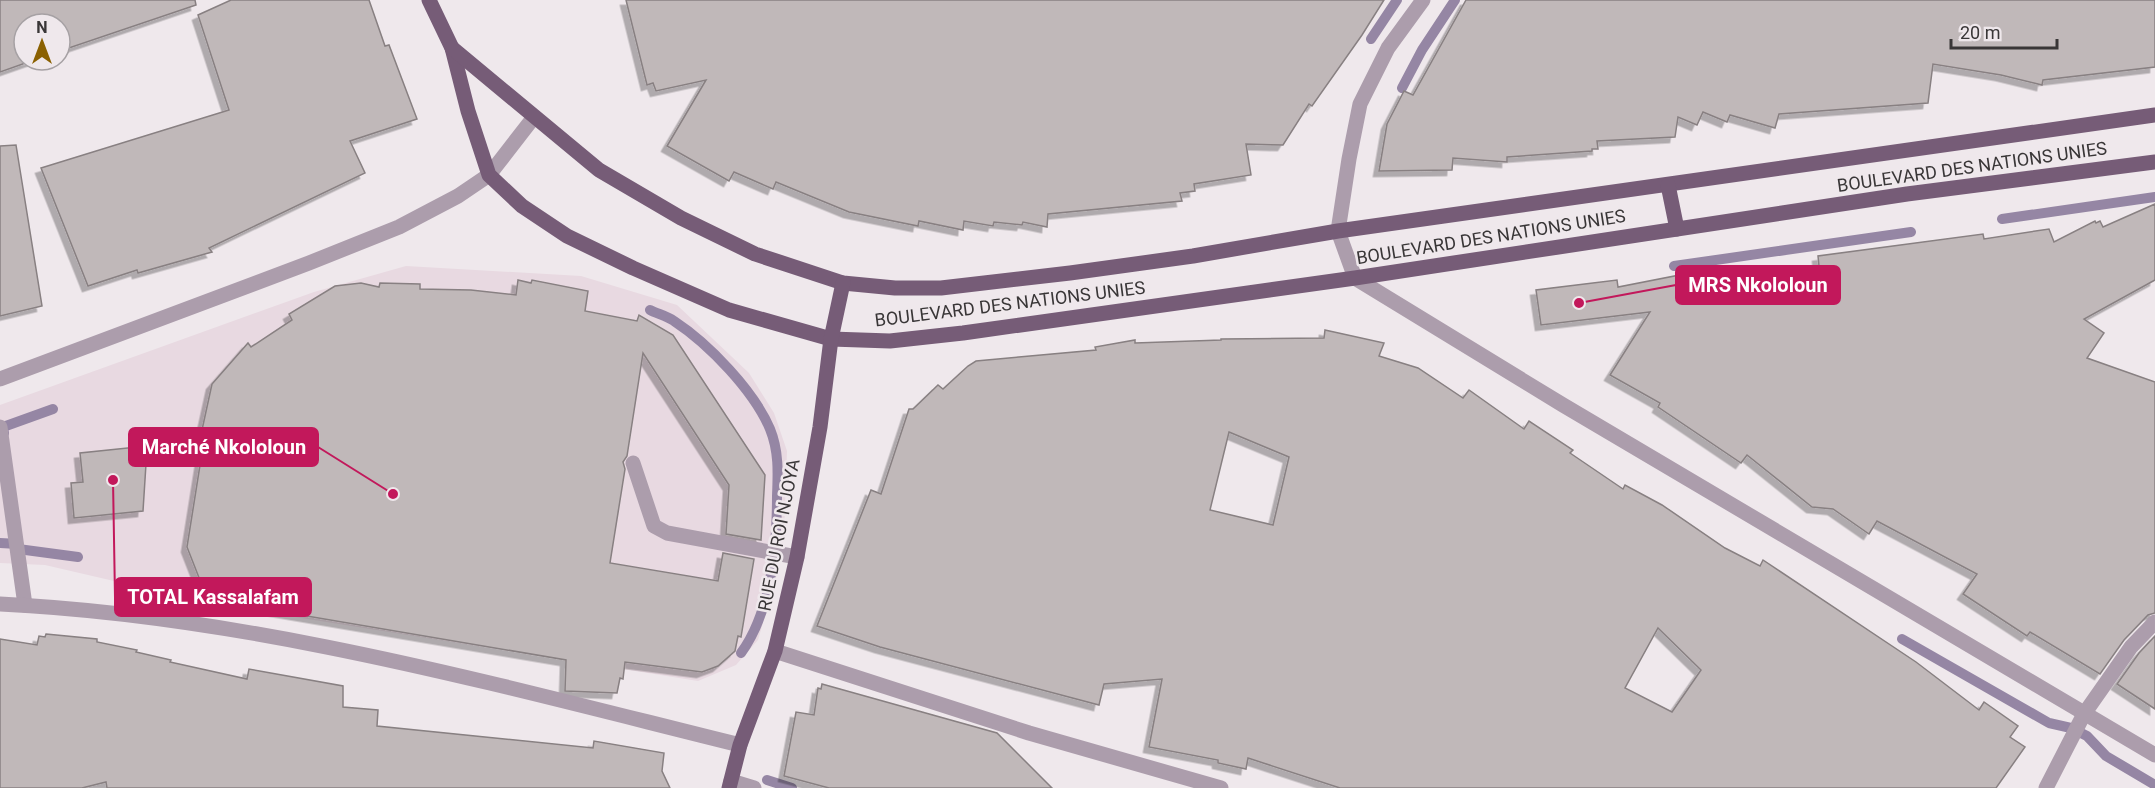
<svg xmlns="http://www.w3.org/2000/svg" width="2155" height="788" font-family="Roboto,sans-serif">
  <defs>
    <filter id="shadow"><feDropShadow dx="-5.5" dy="5.5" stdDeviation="0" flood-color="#0004"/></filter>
  </defs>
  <rect width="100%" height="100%" fill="#efe8ec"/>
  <polygon fill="#e8d9e1" points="406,266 581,276 677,305 749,373 774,413 787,451 784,537 778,571 758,640 736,665 698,681 213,604 45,565 0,563 0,405 314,292"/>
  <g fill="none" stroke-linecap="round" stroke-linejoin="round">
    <g stroke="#9586a4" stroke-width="10">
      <polyline points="1371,39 1397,0"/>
      <polyline points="1402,88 1422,50 1455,0"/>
      <polyline points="2002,219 2155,197"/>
      <polyline points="1674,266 1911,232"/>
      <path d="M650,310C658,314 667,316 674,321C709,344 754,391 770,429C779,451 778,473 777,496C777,546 771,612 741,653"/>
      <polyline points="1,434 4,433 3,427 53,409"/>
      <polyline points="0,543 18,544 18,549 78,557"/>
      <polyline points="1902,639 2049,723 2071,728 2087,736 2106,756 2155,785"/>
      <polyline points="767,780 792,788"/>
    </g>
  </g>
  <g fill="#c0b8b9" stroke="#888082" stroke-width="1.5" fill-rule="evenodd" filter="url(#shadow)">
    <polygon points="0,0 195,0 196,5 60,51 60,24 24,24 24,60 34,60 0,72"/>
    <polygon points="231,0 369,0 385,46 389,45 417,119 350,141 365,173 209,248 212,252 138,273 137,270 88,286 41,168 229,110 198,15"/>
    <polygon points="626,0 1384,0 1362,35 1312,106 1309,104 1283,145 1246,144 1251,175 1194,184 1195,191 1180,193 1182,201 1048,214 1047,227 1023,222 1022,225 994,222 993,226 964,221 963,230 919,221 918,226 849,212 776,182 773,189 734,172 729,181 667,146 706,80 656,91 653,83 647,85"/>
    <polygon points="1466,0 2155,0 2155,67 2043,80 2042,85 2001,75 1933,64 1928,103 1779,114 1775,128 1730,115 1727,122 1703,112 1697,125 1678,117 1675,137 1597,141 1598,149 1592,149 1592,151 1507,157 1507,162 1453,158 1452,170 1379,171 1387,124 1404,91 1413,95"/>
    <polygon points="16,145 42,306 0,316 0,146"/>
    <polygon points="2155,204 2155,280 2084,319 2104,333 2087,358 2155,382 2155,613 2148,615 2124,640 2100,674 2030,632 2027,636 1963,594 1977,574 1877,521 1869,534 1833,509 1812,507 1747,455 1741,463 1658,407 1660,403 1610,375 1650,312 1541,325 1536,290 1617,280 1618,287 1695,272 1696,282 1819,266 1818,256 1983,234 1984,239 2049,229 2054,242 2095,221 2096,223 2100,221 2103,227"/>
    <polygon points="518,280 531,283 532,280 588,291 585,311 637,321 639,315 673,335 765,475 761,540 726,534 729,485 643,353 627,456 623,462 625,469 610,563 718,581 723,553 754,559 741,637 738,636 735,651 718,666 702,672 625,662 623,679 620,678 617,693 565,691 566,660 225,602 205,593 187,547 204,440 200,439 212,384 248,343 251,347 292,320 289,314 335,286 361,283 379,287 380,283 420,284 420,289 471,290 516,295"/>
    <path d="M1325,330L1384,343L1379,356L1418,368L1463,398L1469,390L1524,429L1529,421L1573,450L1570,453L1623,489L1625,485L1662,505L1725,548L1760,566L1763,560L1916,662L1979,710L1984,702L2018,726L2010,737L2025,747L1996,788H1340L1248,758L1246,769L1218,763V760L1149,747L1162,679L1104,684L1099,705L880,647L817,626L871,490L881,494L909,409H913L938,385L943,389L968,366L976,361L1096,350L1095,347L1135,340V343L1221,340V339L1324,338ZM1229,432L1289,457L1273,525L1210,510ZM1658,628L1701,670L1672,712L1625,688Z"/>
    <polygon points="137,447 146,464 143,511 74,518 71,483 83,482 80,453"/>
    <polygon points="46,634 97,639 97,642 137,650 136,652 171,660 170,662 247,679 249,669 343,686 343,707 378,710 377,726 593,748 594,741 664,753 662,771 670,788 107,788 106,782 82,788 0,788 0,639 37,645 39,636 45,637"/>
    <polygon points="2155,636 2155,709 2117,684 2139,653"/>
    <polygon points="822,684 997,733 1052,788 829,788 784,776 796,712 814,715 818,688 821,689"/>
  </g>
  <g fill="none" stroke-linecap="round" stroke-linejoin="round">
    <g stroke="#ac9dac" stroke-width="15">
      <polyline points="1423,0 1388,48 1360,104 1349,159 1338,231 1355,278 1563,405 2155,755"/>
      <polyline points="0,379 309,263 399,227 458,196 489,175 534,117"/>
      <polyline points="0,427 25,605"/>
      <polyline points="633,463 654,526 667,533 797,557"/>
      <path d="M0,604C251,616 497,685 740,745"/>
      <polyline points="775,651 1029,733 1221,788"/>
      <polyline points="731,781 754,788"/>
      <polyline points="2046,788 2084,714 2131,647 2155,622"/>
    </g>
    <g stroke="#765c77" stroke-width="15">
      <polyline points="429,0 452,48 468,111 489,175 522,206 567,236 633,268 729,310 831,339 890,341 963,333 1355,278 1907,194 2155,162"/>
      <polyline points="452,48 599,170 681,218 755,254 843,283 895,288 941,288 1070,273 1193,256 1338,231 2155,115"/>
      <polyline points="1668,185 1677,229"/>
      <polyline points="729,788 740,745 775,651 797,557 820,427 831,339 843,283"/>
    </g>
  </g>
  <g text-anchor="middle" stroke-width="5" stroke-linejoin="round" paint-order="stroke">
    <g font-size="18" fill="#393637" stroke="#efe8ec">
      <text transform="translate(1972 167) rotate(-8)" y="6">BOULEVARD DES NATIONS UNIES</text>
      <text transform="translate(1491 237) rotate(-9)" y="6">BOULEVARD DES NATIONS UNIES</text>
      <text transform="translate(1010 304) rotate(-7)" y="6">BOULEVARD DES NATIONS UNIES</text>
      <text transform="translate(779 535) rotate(-79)" y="6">RUE DU ROI NJOYA</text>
    </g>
  </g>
  <path fill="none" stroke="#c2185b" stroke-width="2" d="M1579 303L1676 285M393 494L318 447M113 480L115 597"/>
  <g fill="#c2185b" stroke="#efe8ec" stroke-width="2">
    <circle cx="1579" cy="303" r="6"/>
    <circle cx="393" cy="494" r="6"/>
    <circle cx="113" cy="480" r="6"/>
  </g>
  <g fill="#c2185b" stroke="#c2185b" stroke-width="2">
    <rect x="1676" y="266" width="164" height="38" rx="6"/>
    <rect x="129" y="428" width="189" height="38" rx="6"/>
    <rect x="115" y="578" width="196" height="38" rx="6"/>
  </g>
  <g font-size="20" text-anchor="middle" font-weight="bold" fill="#fff">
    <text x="1758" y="292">MRS Nkololoun</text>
    <text x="224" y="454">Marché Nkololoun</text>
    <text x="213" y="604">TOTAL Kassalafam</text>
  </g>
  <g transform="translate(42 42)"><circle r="28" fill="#efe8ec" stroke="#a6a1a4" stroke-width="1.5"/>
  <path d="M0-4.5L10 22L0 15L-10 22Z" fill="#8a6001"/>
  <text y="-9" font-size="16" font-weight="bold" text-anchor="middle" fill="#393637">N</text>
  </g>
  <path d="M1951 39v9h106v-9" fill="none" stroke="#393637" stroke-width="3"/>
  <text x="1960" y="39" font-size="18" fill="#393637" stroke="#efe8ec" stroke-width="4.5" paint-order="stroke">20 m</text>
</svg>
